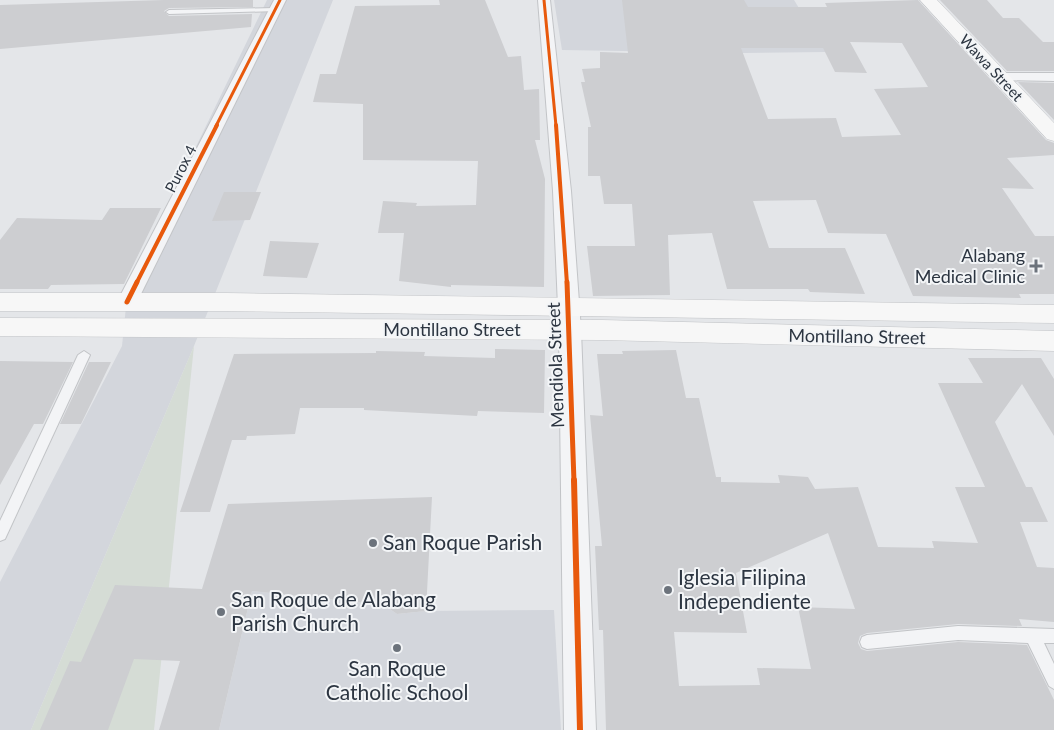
<svg xmlns="http://www.w3.org/2000/svg" width="1054" height="730" font-family="Lato,sans-serif">
  <rect width="100%" height="100%" fill="#e4e6e9"/>
  <g fill="#d3d6dc">
    <polygon points="267,0 333,0 194,346 31,730 0,730 0,582 122,346 128,287"/>
    <polygon points="554,0 794,0 826,52 744,53 562,50"/>
    <polygon points="252,591 384,605 397,614 426,611 554,610 561,730 219,730"/>
  </g>
  <polygon fill="#d5dcd5" points="194,346 154,730 31,730"/>
  <g fill="#cdced1" fill-rule="evenodd">
    <polygon points="164,0 253,0 253,7 169,8 164,11 169,16 252,14 251,27 0,49 0,5"/>
    <polygon points="439,0 485,0 508,57 521,56 524,90 539,89 540,140 535,140 545,179 544,287 451,285 451,287 399,281 404,233 378,233 383,201 417,203 416,206 476,205 478,161 363,160 363,104 313,102 320,74 336,74 355,6 440,5"/>
    <path d="M622,0H744L748,7H827L825,3L918,0L1046,140L1054,143V155L1007,158L1034,189L1002,188L1035,236H1054V294H1019L1021,298L913,296L886,234L828,233L816,200L753,201L769,248H845L865,294L810,292L808,289H727L712,233L668,235L670,295L593,296L587,246H635L632,204H604L600,176H588V127H591L581,82H585L582,69L600,68V52L628,53ZM850,42L902,43L928,87L874,89L901,135L842,137L836,118L768,119L741,48H823L835,72L867,73Z"/>
    <polygon points="940,0 987,0 1003,18 1019,18 1043,42 1054,42 1054,71 1007,71"/>
    <polygon points="1018,82 1054,83 1054,120"/>
    <polygon points="224,192 261,192 250,220 212,221"/>
    <polygon points="110,208 161,208 124,284 51,285 48,289 0,289 0,240 17,218 102,220"/>
    <polygon points="270,241 319,243 307,278 263,276"/>
    <polygon points="495,349 545,350 544,413 478,411 477,416 364,410 364,408 300,408 295,434 247,436 246,440 232,440 210,512 180,512 234,354 376,353 376,351 425,352 424,356 495,358"/>
    <path d="M676,350L686,398H699L716,477H721V482L780,483L778,475L808,477L815,489L858,487L878,547L934,548L932,541L978,543L955,487H985L938,383H983L968,358H1041L1054,379V436L1022,384L995,422L1026,487H1032L1048,522H1020L1037,567L1054,568V622L1019,619L1022,626L958,624L867,633L860,636L858,643L861,649L867,651L958,642L1027,645L1054,700V730H606L603,630H599L595,546H602L590,415L603,416L597,354H623L622,351ZM828,533L855,609L798,607L811,669L757,668L760,685L679,686L674,632L747,633L736,573Z"/>
    <polygon points="0,361 73,362 43,424 34,424 0,485"/>
    <polygon points="89,362 111,362 81,424 60,424"/>
    <polygon points="432,497 426,611 397,614 384,605 252,591 219,730 159,730 180,661 134,659 108,730 40,730 70,661 81,662 115,585 202,589 228,504"/>
  </g>
  <g fill="none" stroke-linecap="round" stroke-linejoin="round">
    <defs>
      <g id="lane">
        <polygon points="275,8 278,10 277,11 169,14 166,12 169,10"/>
        <polygon points="84,351 90,355 5,539 0,541 0,521 78,355"/>
        <polygon points="958,626 1054,629 1054,643 1044,643 1054,664 1054,689 1049,686 1028,643 958,640 867,649 862,647 860,642 862,637 867,635"/>
      </g>
      <g id="street">
        <polygon points="274,0 286,0 137,302 134,307 127,309 120,307 117,302"/>
        <polygon points="538,0 550,0 571,191 581,330 596,730 564,730 559,330 553,191"/>
        <polygon points="999,73 1054,73 1054,81 994,80 992,77 994,74"/>
      </g>
      <g id="secondary">
        <polygon points="920,0 937,0 1054,123 1054,141 1047,139"/>
        <polygon points="0,293 226,293 1054,305 1054,323 226,311 0,311"/>
        <polygon points="0,318 602,320 1054,331 1054,351 602,340 0,336"/>
      </g>
    </defs>
    <use href="#lane" stroke="#c2c4c7" stroke-width="2"/>
    <use href="#street" stroke="#c2c4c7" stroke-width="2"/>
    <use href="#secondary" stroke="#c2c4c7" stroke-width="1"/>
    <use href="#lane" fill="#f3f4f6" fill-rule="evenodd"/>
    <use href="#street" fill="#f3f4f6" fill-rule="evenodd"/>
    <use href="#secondary" fill="#f7f7f7" fill-rule="evenodd"/>
    <defs>
      <g id="cycleway-far3">
        <polyline points="544,0 556,126"/>
        <polyline points="216,126 280,0"/>
      </g>
      <g id="cycleway-far2">
        <polyline points="556,125 567,284"/>
        <polyline points="136,284 217,125"/>
      </g>
      <g id="cycleway-far1">
        <polyline points="567,282 574,482"/>
        <polyline points="127,302 137,282"/>
      </g>
      <polyline id="cycleway" points="574,480 580,730"/>
    </defs>
    <use href="#cycleway-far3" stroke="#f3f5f7" stroke-width="5"/>
    <use href="#cycleway-far2" stroke="#f3f5f7" stroke-width="6"/>
    <use href="#cycleway-far1" stroke="#f3f5f7" stroke-width="8"/>
    <use href="#cycleway" stroke="#f3f5f7" stroke-width="9"/>
    <use href="#cycleway-far3" stroke="#e8590c" stroke-width="3"/>
    <use href="#cycleway-far2" stroke="#e8590c" stroke-width="4"/>
    <use href="#cycleway-far1" stroke="#e8590c" stroke-width="5"/>
    <use href="#cycleway" stroke="#e8590c" stroke-width="6"/>
  </g>
  <g fill="#6c737c" stroke="#f3f5f7" stroke-width="2">
    <path d="M1033.5 258.5h5v5h5v5h-5v5h-5v-5h-5v-5h5z"/>
    <circle cx="373" cy="543" r="5"/>
    <circle cx="668" cy="590" r="5"/>
    <circle cx="221" cy="612" r="5"/>
    <circle cx="397" cy="648" r="5"/>
  </g>
  <g text-anchor="middle" stroke-width="4" stroke-linejoin="round" paint-order="stroke">
    <g font-size="15" fill="#2c3541" stroke="#f3f5f7">
      <text transform="translate(991 68) rotate(47)" y="5">Wawa Street</text>
      <text transform="translate(181 169) rotate(-63)" y="5">Purox 4</text>
    </g>
    <g font-size="18" fill="#2c3541" stroke="#f3f5f7" text-anchor="end">
      <text x="1025" y="262">Alabang<tspan x="1025" dy="21">Medical Clinic</tspan></text>
    </g>
    <g font-size="18" fill="#2c3541" stroke="#f3f5f7">
      <text x="452" y="336">Montillano Street</text>
      <text transform="translate(857 337) rotate(1)" y="6">Montillano Street</text>
      <text transform="translate(556 365) rotate(-92)" y="6">Mendiola Street</text>
    </g>
    <g font-size="21" fill="#2c3541" stroke="#f3f5f7" text-anchor="start">
      <text x="383" y="550">San Roque Parish</text>
      <text x="678" y="585">Iglesia Filipina<tspan x="678" dy="24">Independiente</tspan></text>
      <text x="231" y="607">San Roque de Alabang<tspan x="231" dy="24">Parish Church</tspan></text>
      <text x="397" y="676" text-anchor="middle">San Roque<tspan x="397" dy="24">Catholic School</tspan></text>
    </g>
  </g>
</svg>
